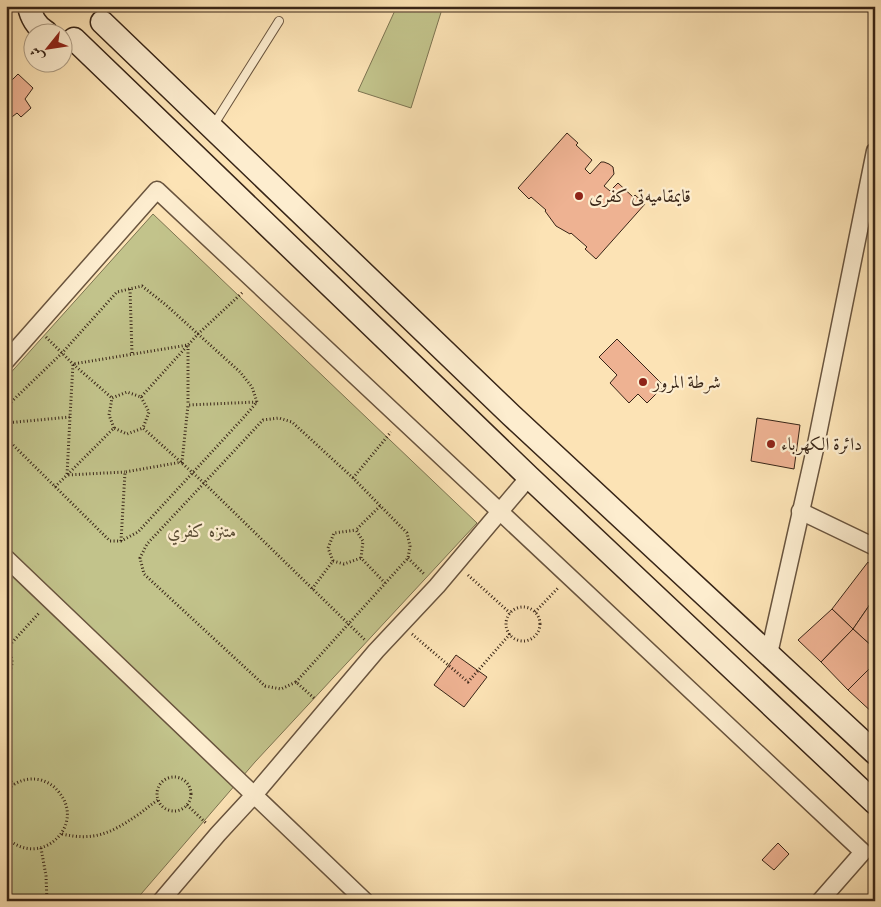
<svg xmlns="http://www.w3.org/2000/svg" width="881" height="907" font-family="Vollkorn,Amiri,serif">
  <rect width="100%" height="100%" fill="#fce3b5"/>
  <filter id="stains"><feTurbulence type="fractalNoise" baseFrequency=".004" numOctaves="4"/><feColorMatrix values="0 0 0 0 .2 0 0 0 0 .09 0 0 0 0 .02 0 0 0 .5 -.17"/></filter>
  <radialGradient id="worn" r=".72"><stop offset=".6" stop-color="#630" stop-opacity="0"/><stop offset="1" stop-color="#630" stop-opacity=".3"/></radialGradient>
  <g fill="#c2c38b" stroke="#7d7451">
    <polygon points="397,6 443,6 411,108 358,91"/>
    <polygon points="153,214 477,523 255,762 135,901 6,901 6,378"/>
  </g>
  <g fill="#eeb292" stroke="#382517">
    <polygon points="18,74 33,88 25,99 31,108 21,117 17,113 8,120 6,119 6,78 10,82"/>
    <polygon points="567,133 578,143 576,145 592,160 585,169 590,174 601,162 604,162 609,164 613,167 614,174 604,186 610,191 618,183 633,197 635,195 645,204 596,259 585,249 587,247 571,233 570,234 556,226 545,211 546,210 531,197 529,199 518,188"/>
    <polygon points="617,339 664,386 647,403 638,394 629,403 610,383 617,375 599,357"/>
    <polygon points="757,418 800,425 794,469 751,461"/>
    <polygon points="868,562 875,570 875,597 853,629 832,609"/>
    <polygon points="875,597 875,649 853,629"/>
    <polygon points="832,609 853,629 821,662 798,640"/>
    <polygon points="853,629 875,649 875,663 848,690 821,662"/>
    <polygon points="456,655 487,677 464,707 434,685"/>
    <polygon points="875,663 875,715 848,690"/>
    <polygon points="778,843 789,854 774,870 762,860"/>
  </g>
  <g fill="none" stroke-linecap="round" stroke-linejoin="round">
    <defs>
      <g id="lane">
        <polyline points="213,126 279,21"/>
        <polyline points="873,901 875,899"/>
      </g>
      <g id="street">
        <polyline points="6,361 157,190 863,852 820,901"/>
        <polyline points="800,511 875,547"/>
        <polyline points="6,558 365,901"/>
        <polyline points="769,654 815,449 875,151"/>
        <polyline points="161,901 218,834 254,795 376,651 437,586 529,477"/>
      </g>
      <g id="secondary">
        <path d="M29,6C31,17 37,27 46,32"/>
        <polyline points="102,22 511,415 875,753"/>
        <polyline points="74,39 529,477 875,803"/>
      </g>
    </defs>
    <use href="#lane" stroke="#69543e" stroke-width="10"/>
    <use href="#street" stroke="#69543e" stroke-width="19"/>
    <use href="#secondary" stroke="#382517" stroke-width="25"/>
    <g stroke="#382517" stroke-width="3" stroke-dasharray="1 2.5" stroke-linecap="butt">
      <polyline points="130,289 132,354"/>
      <polyline points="46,337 73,364 112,398"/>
      <polyline points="141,397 149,412 143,428"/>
      <polyline points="6,407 62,353 117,292 142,286 166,305 240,372 252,387 257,402 245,416 138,532 121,541 110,541 6,438"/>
      <polyline points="70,417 67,475 125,472"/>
      <polyline points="6,423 70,417 73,364 188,345 188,405"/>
      <polyline points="114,428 109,415 112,398 127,392 141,397 198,334 243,292"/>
      <polyline points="353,478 391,432"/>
      <polyline points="55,487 114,428 127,434 143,428 204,483 365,640"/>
      <polyline points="380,506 356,530 363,541 361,558 385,583"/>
      <polyline points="121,541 125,472 182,462 188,405 257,402"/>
      <polyline points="408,558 425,575"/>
      <polyline points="333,561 328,548 334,533 356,530"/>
      <polyline points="468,575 510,613"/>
      <polyline points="312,589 333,561 344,564 361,558"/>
      <circle cx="523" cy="624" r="17"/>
      <polyline points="535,612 559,587"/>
      <polyline points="412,634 468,682 510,634"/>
      <path d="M6,648C14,657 14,666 6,676"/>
      <polyline points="7,648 40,612"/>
      <polyline points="296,682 408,558 410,546 407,533 353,478 292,422 279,418 263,420 147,544 140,558 144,574 265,686 281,689 296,682 315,699"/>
      <circle cx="174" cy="794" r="17"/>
      <polyline points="6,777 14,784"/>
      <path d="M6,791C16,781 27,777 41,780C47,782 53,785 57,790C89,824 40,871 6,837"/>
      <polyline points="187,805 207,824"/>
      <path d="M62,834C93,841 110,834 136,816C144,811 150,805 158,800"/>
      <polyline points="41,848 46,876 47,901"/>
    </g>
    <use href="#lane" stroke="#fdedcf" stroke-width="8"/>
    <use href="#street" stroke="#fdedcf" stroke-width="16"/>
    <use href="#secondary" stroke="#fdedcf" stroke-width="22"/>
  </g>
  <g fill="#8f2418" stroke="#fdedcf" stroke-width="2">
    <circle cx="579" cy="196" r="5"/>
    <circle cx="643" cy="382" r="5"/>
    <circle cx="771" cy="444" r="5"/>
  </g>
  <g text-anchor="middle" stroke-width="4.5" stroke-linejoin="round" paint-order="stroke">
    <g font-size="18" fill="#382517" stroke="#fdedcf" text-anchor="start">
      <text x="589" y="202">قایمقامیەتی کفری</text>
      <text x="653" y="388">شرطة المرور</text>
      <text x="781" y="450">دائرة الكهرباء</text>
    </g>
    <g font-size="18" font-style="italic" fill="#5a4c34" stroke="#fdedcf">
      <text x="202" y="537">متنزه كفري</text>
    </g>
  </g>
  <rect width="881" height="907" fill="none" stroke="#fce3b5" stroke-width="25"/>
  <rect x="8" y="8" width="866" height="892" fill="none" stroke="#382517" stroke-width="2.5"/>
  <rect x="12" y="12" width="856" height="882" fill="none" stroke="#382517"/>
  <g transform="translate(48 48) rotate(240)"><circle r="24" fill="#fdedcf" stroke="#ae9d85"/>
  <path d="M0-4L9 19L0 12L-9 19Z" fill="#8f2418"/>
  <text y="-8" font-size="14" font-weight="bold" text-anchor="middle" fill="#382517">ش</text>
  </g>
  <rect width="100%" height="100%" filter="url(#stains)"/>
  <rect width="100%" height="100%" fill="url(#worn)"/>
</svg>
